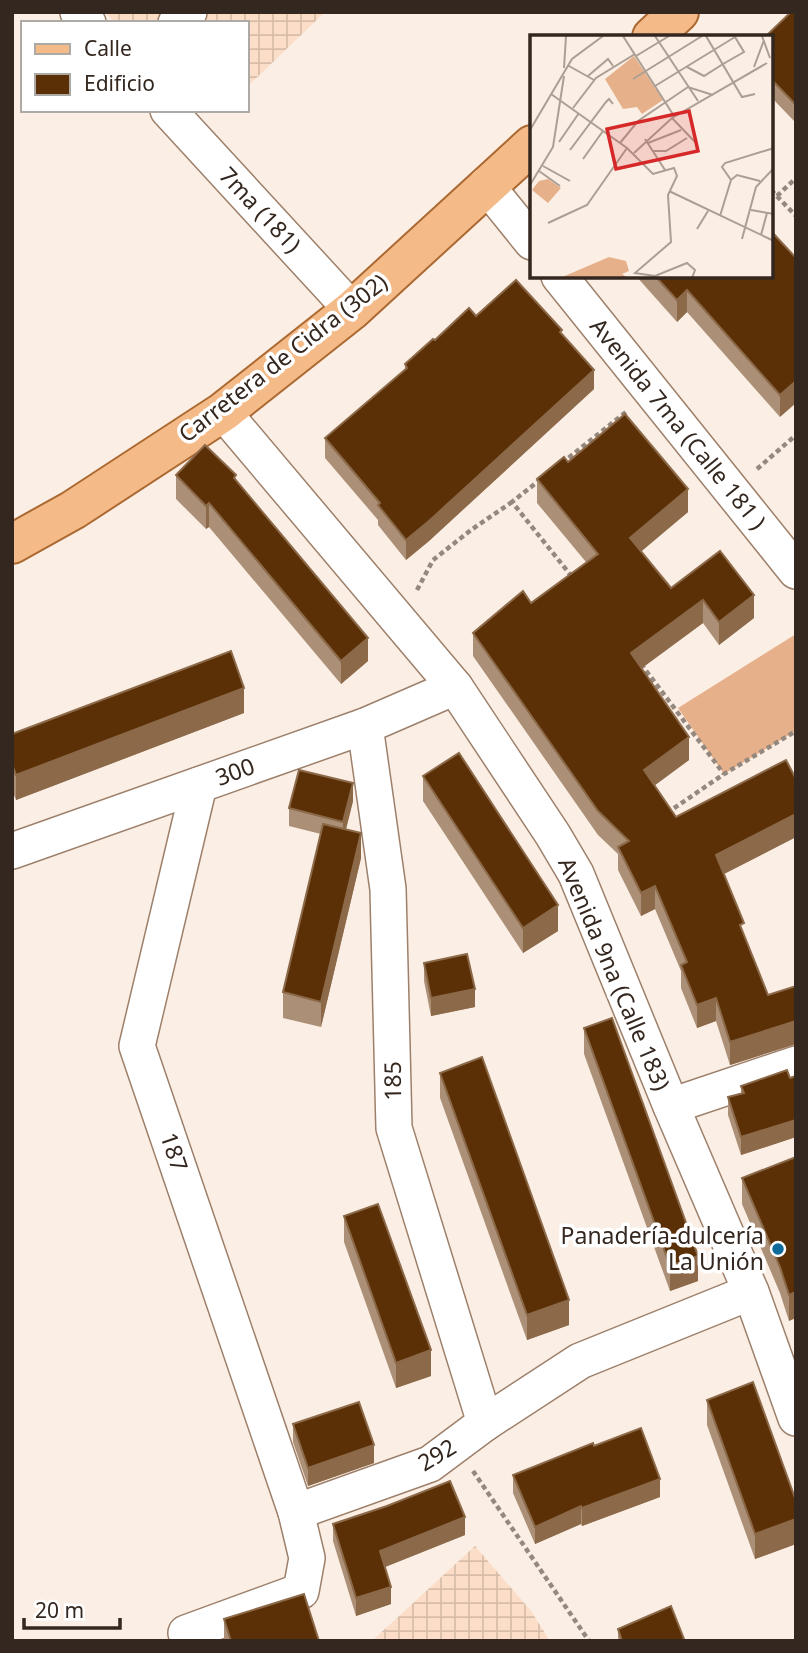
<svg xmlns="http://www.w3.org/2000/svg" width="808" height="1653" font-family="'Noto Sans',sans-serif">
  <defs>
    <pattern id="industrial-grid" width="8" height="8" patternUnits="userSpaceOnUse" patternTransform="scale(1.75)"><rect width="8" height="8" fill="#fcddc7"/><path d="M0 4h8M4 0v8" fill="none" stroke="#d8beaa"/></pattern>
  </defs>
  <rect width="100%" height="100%" fill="#fbeee4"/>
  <g fill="url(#industrial-grid)">
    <polygon points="105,12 325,12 247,87 247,23 115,23"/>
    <polygon points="475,1546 531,1611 550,1641 372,1641"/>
  </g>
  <polygon fill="#e6b18a" points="796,634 796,731 724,774 678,708"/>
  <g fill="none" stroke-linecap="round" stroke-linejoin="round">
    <defs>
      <g id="minor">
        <polyline points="78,12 88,23"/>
        <polyline points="176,23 189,12"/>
        <polyline points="168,110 352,310"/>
        <polyline points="486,185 532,242"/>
        <polyline points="559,276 796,571"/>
        <polyline points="223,412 455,687 553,835 576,874 671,1106 751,1292 796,1418"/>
        <polyline points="365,726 388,889 394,1128 485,1423"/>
        <polyline points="12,851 365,726 455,687"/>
        <polyline points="671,1106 796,1064"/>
        <polyline points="296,1512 430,1464 485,1423 580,1361 751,1292"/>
        <polyline points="186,1633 301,1591 307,1558 296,1512 137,1046 199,785"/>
      </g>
      <g id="major">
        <polyline points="652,37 679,12"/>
        <polyline points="12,544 73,510 223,412 352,310 532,145"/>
      </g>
    </defs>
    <use href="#minor" stroke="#9d806b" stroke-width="38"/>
    <use href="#major" stroke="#ab6931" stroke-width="42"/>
    <g stroke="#95887f" stroke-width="4.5" stroke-dasharray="5 3.5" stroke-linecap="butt">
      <polyline points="771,190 796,216"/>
      <polyline points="777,196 796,178"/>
      <polyline points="562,463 626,412"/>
      <polyline points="757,469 796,435"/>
      <polyline points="541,479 512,502 573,578"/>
      <polyline points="417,590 433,560 471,530 512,502"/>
      <polyline points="641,664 724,774"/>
      <polyline points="667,813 724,774 796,731"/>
      <polyline points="473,1471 589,1641"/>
    </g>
    <use href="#minor" stroke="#fff" stroke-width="35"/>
    <use href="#major" stroke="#f4bb89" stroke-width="38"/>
  </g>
  <g fill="#ab8f76">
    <polygon points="796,12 795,122 771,97 771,37"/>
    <polygon points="796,258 780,417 687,312 677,322 636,276 771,276"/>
    <polygon points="476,316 562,334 594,389 429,541 406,560 378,525 378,520 325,458 325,438 405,370 405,364 435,340"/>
    <polygon points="568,462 688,512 641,551 671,588 754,618 719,645 703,623 642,668 689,760 654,786 676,817 796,779 796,837 724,874 744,935 768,995 796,986 796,1044 730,1065 716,1021 697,1028 681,988 681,971 655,909 641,916 618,870 618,854 598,835 473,656 473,633 531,603 586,562 537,503 537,479"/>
    <polygon points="176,475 236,481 368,661 341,684 209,527 206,529 176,499"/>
    <polygon points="244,713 16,800 12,790 12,734"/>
    <polygon points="423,776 558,931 523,953 423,801"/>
    <polygon points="353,801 346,830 361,858 321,1027 283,1018 283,992 321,834 289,826 289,808"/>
    <polygon points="424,963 475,1007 431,1016 424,981"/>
    <polygon points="584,1028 698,1281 670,1291 584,1054"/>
    <polygon points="440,1073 569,1325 527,1340 440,1098"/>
    <polygon points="796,1076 796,1137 741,1155 728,1115 728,1097 741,1093 741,1086"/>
    <polygon points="796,1157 789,1321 780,1293 742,1204 742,1178"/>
    <polygon points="344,1216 431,1376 396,1388 344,1242"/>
    <polygon points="707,1400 796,1501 796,1544 755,1559 707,1425"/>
    <polygon points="293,1424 374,1463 308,1486 293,1442"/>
    <polygon points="594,1446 660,1497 582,1526 581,1524 535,1544 513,1493 513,1475"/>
    <polygon points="333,1524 465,1535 385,1567 391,1604 356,1616 333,1541"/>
    <polygon points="224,1619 319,1641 224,1641"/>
    <polygon points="618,1629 684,1641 618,1641"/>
  </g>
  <g fill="#8b6949">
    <polygon points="687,290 687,312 677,322 677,300"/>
    <polygon points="594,370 594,389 429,541 406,560 406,540"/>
    <polygon points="796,381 796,403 780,417 780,395"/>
    <polygon points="688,489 688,512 630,561 630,538"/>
    <polygon points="209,503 209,527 206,529 206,506"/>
    <polygon points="754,595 754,618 719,645 719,622"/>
    <polygon points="703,600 703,623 631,676 631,653"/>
    <polygon points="368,638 368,661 341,684 341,661"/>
    <polygon points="244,688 244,713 16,800 16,775"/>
    <polygon points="689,737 689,760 644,793 644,770"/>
    <polygon points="353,783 353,801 343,840 343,822"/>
    <polygon points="796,814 796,837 716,878 716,855"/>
    <polygon points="361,833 361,858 321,1027 321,1002"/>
    <polygon points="655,886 655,909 641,916 641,893"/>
    <polygon points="558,905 558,931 523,953 523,928"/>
    <polygon points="475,989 475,1007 431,1016 431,998"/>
    <polygon points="716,998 716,1021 697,1028 697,1005"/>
    <polygon points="796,1021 796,1044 730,1065 730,1042"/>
    <polygon points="796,1120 796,1137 741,1155 741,1137"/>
    <polygon points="698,1256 698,1281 670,1291 670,1266"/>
    <polygon points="796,1292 796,1318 789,1321 789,1295"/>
    <polygon points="569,1300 569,1325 527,1340 527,1315"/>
    <polygon points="431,1350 431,1376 396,1388 396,1363"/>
    <polygon points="374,1445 374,1463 308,1486 308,1468"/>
    <polygon points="660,1479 660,1497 582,1526 582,1508"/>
    <polygon points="581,1506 581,1524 535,1544 535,1527"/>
    <polygon points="465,1517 465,1535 380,1569 380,1551"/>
    <polygon points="796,1519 796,1544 755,1559 755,1534"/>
    <polygon points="391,1587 391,1604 356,1616 356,1598"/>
  </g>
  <g fill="#5b3007" stroke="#8b6949" stroke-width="2">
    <polygon points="791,12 796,12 795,104 771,79 771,37 765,37"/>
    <polygon points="771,231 796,258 796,381 780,395 687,290 677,300 655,276 771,276"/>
    <polygon points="516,280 562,330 560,332 594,370 429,521 406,540 378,505 380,503 325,438 407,368 405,364 433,339 435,340 469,308 476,316"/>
    <polygon points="625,414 688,489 630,538 671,588 720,551 754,595 719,622 703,600 631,653 689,737 644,770 676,817 786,760 796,779 796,814 716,855 744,923 740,925 768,995 796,986 796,1021 730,1042 716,998 697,1005 681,965 687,962 655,886 641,893 618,847 629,841 598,811 473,633 523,591 531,603 598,554 537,479 564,457 568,462"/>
    <polygon points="205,445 236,475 234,478 368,638 341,661 209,503 206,506 176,475"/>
    <polygon points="231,651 244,688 16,775 12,764 12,734"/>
    <polygon points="459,753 558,905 523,928 423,776"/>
    <polygon points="299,770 353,783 343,822 289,808"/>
    <polygon points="323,824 361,833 321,1002 283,992"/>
    <polygon points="467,954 475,989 431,998 424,963"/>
    <polygon points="612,1018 698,1256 670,1266 584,1028"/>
    <polygon points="482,1057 569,1300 527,1315 440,1073"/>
    <polygon points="787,1070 790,1078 796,1076 796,1120 741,1137 728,1097 744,1093 741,1086"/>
    <polygon points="796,1157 796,1292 789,1295 780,1267 742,1178"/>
    <polygon points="378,1204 431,1350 396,1363 344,1216"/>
    <polygon points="753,1382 796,1501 796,1519 755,1534 707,1400"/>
    <polygon points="359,1402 374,1445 308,1468 293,1424"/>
    <polygon points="641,1428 660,1479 582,1508 581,1506 535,1527 513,1475 593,1443 594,1446"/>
    <polygon points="450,1481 465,1517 380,1551 391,1587 356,1598 333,1524 387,1506"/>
    <polygon points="304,1594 319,1641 231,1641 224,1619"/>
    <polygon points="671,1606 684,1639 680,1641 622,1641 618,1629"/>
  </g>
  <circle fill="#0f6b9b" stroke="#fff" stroke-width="2.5" cx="778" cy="1249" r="7"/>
  <g text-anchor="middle" stroke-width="7" stroke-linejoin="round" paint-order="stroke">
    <g font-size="23" fill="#33271f" stroke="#fff">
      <text transform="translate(260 210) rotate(47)" y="8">7ma (181)</text>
      <text transform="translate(283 358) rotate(-38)" y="8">Carretera de Cidra (302)</text>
      <text transform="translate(678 424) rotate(51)" y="8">Avenida 7ma (Calle 181 )</text>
      <text transform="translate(235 772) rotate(-20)" y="8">300</text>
      <text transform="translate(614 974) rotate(67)" y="8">Avenida 9na (Calle 183)</text>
      <text transform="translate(393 1081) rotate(-91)" y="8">185</text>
      <text transform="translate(174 1152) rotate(71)" y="8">187</text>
      <text transform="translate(437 1455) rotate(-31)" y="8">292</text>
    </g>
    <g font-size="23" fill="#33271f" stroke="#fff" text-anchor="end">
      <text x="764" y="1244">Panadería-dulcería<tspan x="764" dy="26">La Unión</tspan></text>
    </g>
  </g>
  <g transform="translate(530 35)">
    <rect width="243" height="243" fill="#fbeee4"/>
    <path d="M104,21L133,65L112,79L107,72L93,74L75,44ZM18,144L31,153L18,168L2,155L9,146ZM79,222L96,226L99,236L92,239L98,243H30Z" fill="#e6b18a"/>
    <path fill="none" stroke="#ab9e95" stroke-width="2" d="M93,1L144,81M125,1L168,66M176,1L212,62L225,59M232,1L240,23M106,21L139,1M39,31L64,45M157,32L174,41L193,29L214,17L205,2M224,32L234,5M34,33L36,1M58,41L78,24L83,31M103,44L172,1M125,51L205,2M21,59L97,113L123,139L144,133L147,141L138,160L141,207L105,238L125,241L157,228L165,235L162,243M43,73L66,43L105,19M142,83L165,107M0,95L42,24L73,1M115,104L135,135M29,107L49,78M90,108L108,86L158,52L183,60M118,108L151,95M40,115L76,67L79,64L83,69M122,116H136L157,103M104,118L142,83L237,28M53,124L73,96M13,131L40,146M9,136L30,151M201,145L192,132L195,128L244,113M201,145L207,140L230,146M0,150L23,112L34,41M139,156L244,206M221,175L244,179M190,181L201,145M18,188L57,170L97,113M167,194L178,176M231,200L237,178M212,204L226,152L244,133"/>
    <path fill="#d62828" fill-opacity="0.15" stroke="#d62828" stroke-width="3.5" d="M159,76L168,116L86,134L77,94Z"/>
    <rect width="243" height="243" fill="none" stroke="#33271f" stroke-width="3.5"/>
  </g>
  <rect width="808" height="1653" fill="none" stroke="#33271f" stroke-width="28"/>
  <rect x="21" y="21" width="228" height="91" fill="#ffffff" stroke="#ada9a5" stroke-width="2"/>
  <rect x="35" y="44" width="35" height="10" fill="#f4bb89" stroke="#ada9a5" stroke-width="2"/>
  <text x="84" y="56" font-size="21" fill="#33271f">Calle</text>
  <rect x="35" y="74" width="35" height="21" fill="#5b3007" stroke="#ada9a5" stroke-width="2"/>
  <text x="84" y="91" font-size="21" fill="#33271f">Edificio</text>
  <path d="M24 1618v10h96v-10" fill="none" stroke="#33271f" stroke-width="3.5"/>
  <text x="35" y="1618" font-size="21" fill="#33271f" stroke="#ffffff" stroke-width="5" paint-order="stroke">20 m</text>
</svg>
